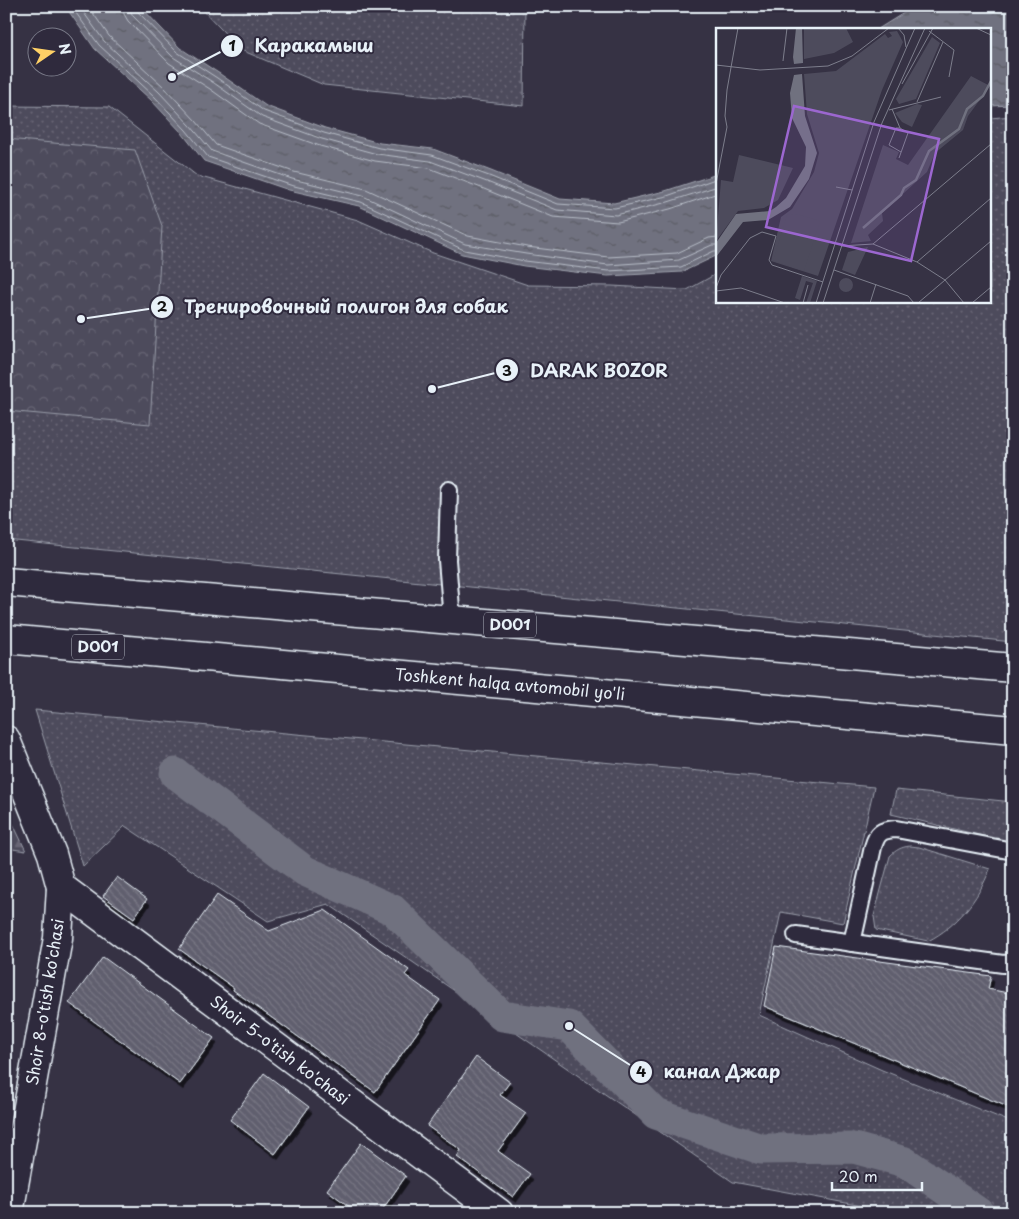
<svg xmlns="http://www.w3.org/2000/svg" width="1019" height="1219" font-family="'Playpen Sans',sans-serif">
  <defs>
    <pattern id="grass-dots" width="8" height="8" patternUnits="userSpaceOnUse" patternTransform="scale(1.25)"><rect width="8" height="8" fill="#4d4b5c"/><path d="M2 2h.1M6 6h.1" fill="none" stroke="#676574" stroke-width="1.8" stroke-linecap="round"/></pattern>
    <pattern id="forest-firs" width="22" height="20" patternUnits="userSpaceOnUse" patternTransform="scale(1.25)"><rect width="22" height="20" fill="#4d4b5c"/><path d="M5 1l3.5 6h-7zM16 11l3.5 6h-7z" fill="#676574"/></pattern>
    <pattern id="park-crowns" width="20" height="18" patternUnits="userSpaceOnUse" patternTransform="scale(1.25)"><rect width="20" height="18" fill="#4d4b5c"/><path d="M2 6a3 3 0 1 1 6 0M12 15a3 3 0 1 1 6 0" fill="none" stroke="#676574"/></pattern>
    <pattern id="water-ripples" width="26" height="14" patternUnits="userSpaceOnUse" patternTransform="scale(1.25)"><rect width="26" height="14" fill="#70717f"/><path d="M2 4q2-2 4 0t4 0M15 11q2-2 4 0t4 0" fill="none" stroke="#5b5c64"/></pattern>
    <pattern id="building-back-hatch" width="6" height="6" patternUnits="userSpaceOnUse" patternTransform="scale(1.25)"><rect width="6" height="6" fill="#605e6e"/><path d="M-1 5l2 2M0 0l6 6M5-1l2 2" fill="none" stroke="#777683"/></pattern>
    <filter id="shadow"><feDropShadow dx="3" dy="5.5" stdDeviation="0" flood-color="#0009"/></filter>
  </defs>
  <rect width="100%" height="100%" fill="#363244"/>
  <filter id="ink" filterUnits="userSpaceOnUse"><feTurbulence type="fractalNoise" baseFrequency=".02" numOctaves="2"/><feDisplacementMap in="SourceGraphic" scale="10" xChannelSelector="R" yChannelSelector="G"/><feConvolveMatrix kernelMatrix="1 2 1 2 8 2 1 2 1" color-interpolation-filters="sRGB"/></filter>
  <g filter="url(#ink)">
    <g fill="url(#grass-dots)" stroke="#9a9eaa">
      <polygon points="199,6 525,6 524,106 324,85 241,50"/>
      <polygon points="6,106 109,107 197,176 358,220 433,253 528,285 612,286 687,290 718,273 718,301 990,301 990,118 1013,116 1013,642 6,540"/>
      <polygon points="35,710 874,787 843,923 781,912 759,1015 882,1070 1013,1123 1013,1213 900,1213 733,1182 328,904 268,921 125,826 83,866"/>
      <polygon points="896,790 1013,802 1013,843 891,814"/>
      <path d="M910,846L919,847L990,869C978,900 957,926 928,941L876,930L874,916L890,856C896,850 901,847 910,846Z"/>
    </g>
    <polygon fill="url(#forest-firs)" stroke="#9a9eaa" points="6,809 26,851 6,848"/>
    <polygon fill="url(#park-crowns)" stroke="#9a9eaa" points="6,139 135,150 162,226 150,424 6,411"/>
    <g fill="url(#water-ripples)" stroke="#a0a4af">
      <polygon points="65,6 140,6 180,48 220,74 266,106 325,128 380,143 433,149 491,171 560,199 614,203 665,191 714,175 718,172 718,255 682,272 608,276 524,266 462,254 359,206 289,190 204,161 182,133 151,100 95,49"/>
      <polygon points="915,6 1013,6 1013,105 990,106 990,29 878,29"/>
    </g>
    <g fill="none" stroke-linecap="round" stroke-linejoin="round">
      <g stroke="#b8bec8" stroke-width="1">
        <polyline points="71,6 99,45 154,96 186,130 208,157 290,185 361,202 464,250 525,261 608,271 681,267 714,251 718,251"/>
        <polyline points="79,6 104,41 159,92 190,125 212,151 292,179 363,196 465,244 526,254 608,265 679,260 712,245 718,245"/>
        <polyline points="88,6 109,36 164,87 196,121 216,145 294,172 366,189 468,236 527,247 608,257 677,253 709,238 718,237"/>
        <polyline points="123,6 124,14 128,21 169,63 210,89 259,124 320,146 375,161 429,168 484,189 553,217 618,222 670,209 718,193"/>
        <polyline points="130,6 131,12 133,16 173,57 214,83 262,117 322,139 377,154 430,161 487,182 557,210 616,215 668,202 718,186"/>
        <polyline points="137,6 138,12 177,52 217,78 264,111 324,133 379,148 432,155 489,176 558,204 615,208 667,196 718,178"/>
      </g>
      <polyline stroke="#70717f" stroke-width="31" points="175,773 305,871 393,910 502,1016 569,1026 656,1114 761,1149 854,1148 905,1162 979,1213"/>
    </g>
    <g fill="url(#building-back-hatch)" stroke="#e8f1f8" filter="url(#shadow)">
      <polygon points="117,877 147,899 134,918 103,896"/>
      <polygon points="217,895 269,931 325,910 409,970 405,975 440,1000 375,1092 233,990 234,988 179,949"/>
      <polygon points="776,947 991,976 988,989 1013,994 1013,1080 1008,1107 764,1006"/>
      <polygon points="103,957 214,1038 180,1084 69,1003"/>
      <polygon points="476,1057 510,1082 500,1095 526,1113 498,1151 530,1174 513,1197 457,1157 461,1150 427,1126"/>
      <polygon points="264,1073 309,1107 275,1154 230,1120"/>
      <polygon points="361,1143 406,1176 380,1213 358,1213 327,1190"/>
    </g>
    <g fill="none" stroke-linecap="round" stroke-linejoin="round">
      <defs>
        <g id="lane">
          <polyline points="449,490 447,560 452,620"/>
          <polyline points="796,935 1003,964 1013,963"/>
          <path d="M852,943L873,847C877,833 881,830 896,829L1013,851"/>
        </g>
        <g id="street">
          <polyline points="6,740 52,854 61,887 58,938 9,1213"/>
          <polyline points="61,887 499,1213"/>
        </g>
        <g id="highway">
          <polyline points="6,582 1013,668"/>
          <polyline points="6,639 1013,730"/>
        </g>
      </defs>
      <use href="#lane" stroke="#e8f1f8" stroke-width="20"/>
      <use href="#street" stroke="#e8f1f8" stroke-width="31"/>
      <use href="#highway" stroke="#e8f1f8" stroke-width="31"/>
      <use href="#lane" stroke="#2f2a3d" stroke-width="16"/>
      <use href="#street" stroke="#2f2a3d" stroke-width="28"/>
      <use href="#highway" stroke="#2f2a3d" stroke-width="28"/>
    </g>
  </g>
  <g text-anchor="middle" stroke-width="4" stroke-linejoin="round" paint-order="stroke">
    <g fill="#2f2a3d" stroke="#b0b5c0" stroke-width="1">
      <rect x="484" y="612.5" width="52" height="25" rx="4"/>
      <rect x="72" y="634.5" width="52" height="25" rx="4"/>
    </g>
    <g font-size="15" font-weight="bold" fill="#e8f1f8">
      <text x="510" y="630">D001</text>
      <text x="98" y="652">D001</text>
    </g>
    <g font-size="16" fill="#e8f1f8" stroke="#2f2a3d">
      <text transform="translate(510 684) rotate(5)" y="6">Toshkent halqa avtomobil yo'li</text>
      <text transform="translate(45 1002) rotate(-81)" y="6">Shoir 8-o'tish ko'chasi</text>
      <text transform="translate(280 1050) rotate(37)" y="6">Shoir 5-o'tish ko'chasi</text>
    </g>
  </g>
  <g transform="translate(716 28)">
    <rect width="275" height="275" fill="#363244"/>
    <path d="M88,0H130L137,14L118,25L88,31ZM181,3L187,14L166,62L102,248L55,233L65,189L76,181L98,144L103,125L91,86L88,46L120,43L169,6L172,10L176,8L173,4ZM216,9L224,15L200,71L183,76L180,71ZM255,48L274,58L252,88L247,102L219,125L211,144L166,185L167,193L152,207L155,213L135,215L167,117L183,124L180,131L192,137ZM201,76L206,77L196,99L186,94L179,85ZM23,127L77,140L62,172L48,180L22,183L0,213L5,152L17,154ZM86,248L101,253L94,275H90L97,255L90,253L84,272L79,270Z" fill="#4d4b5c"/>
    <path d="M152,219L139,247L126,242L132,224ZM123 257a7 7 0 1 1 14 0a7 7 0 1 1-14 0Z" fill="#4d4b5c"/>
    <path d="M81,186L104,193L88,243L57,233L71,187Z" fill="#4d4b5c"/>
    <path d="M80,0H86L87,35L78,36L77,29ZM86,46L89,88L101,125L93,151L74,179L52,192L27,194L0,229V215L20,186L54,183L60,179L70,170L89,138L90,119L76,90L74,65L78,47Z" fill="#70717f"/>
    <path fill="none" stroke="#70717f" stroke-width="2.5" d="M147,200L185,167L188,160L200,152L213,123L243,101L251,81L267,68L275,53"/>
    <path fill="none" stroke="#7d7e8c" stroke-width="1" d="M182,0L188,7L190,19M260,0L275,7M213,3L238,22L233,49M67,33L71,0M0,37L44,42L112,38L136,28L173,0M186,56L217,0M201,74L227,14M176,81L184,100L192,105L183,130M173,82L225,69M184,100H180L173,117L185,124M0,156L11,99L9,88L11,62L22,0M120,159L136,162M157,216L275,116M125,218L157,216L201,234L229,252L248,275M201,234L275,170M118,242L192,268L198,275M0,260L5,247L34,210L46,204L60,208L53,232L56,237L107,254M0,263L25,260L69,275M87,275L92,257M100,275L158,94L199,0M107,275L166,95L209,0M154,275L160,256M202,275L275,213M256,275L275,259"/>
    <path fill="#9c67d0" fill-opacity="0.15" stroke="#9c67d0" stroke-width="2.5" d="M78,78L223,111L195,233L50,199Z"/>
    <rect width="275" height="275" fill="none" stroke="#e8f1f8" stroke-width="2.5"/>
  </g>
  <path fill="none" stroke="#e8f1f8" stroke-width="2" d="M172 77L232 46M81 319L162 307M432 389L507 370M569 1026L641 1072"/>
  <g fill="#e8f1f8" stroke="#2f2a3d" stroke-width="2">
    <circle cx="172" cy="77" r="5"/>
    <circle cx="81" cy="319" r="5"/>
    <circle cx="432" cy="389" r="5"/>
    <circle cx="569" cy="1026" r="5"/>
    <circle cx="232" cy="46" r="12"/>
    <circle cx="162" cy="307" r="12"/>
    <circle cx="507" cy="370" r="12"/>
    <circle cx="641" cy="1072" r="12"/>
  </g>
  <g font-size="15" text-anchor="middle" font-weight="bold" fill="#111">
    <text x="232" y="51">1</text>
    <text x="162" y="312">2</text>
    <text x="507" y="376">3</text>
    <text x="641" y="1077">4</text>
  </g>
  <g font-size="18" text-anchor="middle" font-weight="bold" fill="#e8f1f8" stroke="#2f2a3d" stroke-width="4" stroke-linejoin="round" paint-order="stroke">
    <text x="314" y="52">Каракамыш</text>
    <text x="346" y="313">Тренировочный полигон для собак</text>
    <text x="599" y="377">DARAK BOZOR</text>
    <text x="722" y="1078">канал Джар</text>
  </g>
  <rect width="1019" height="1219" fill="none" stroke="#2f2a3d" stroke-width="25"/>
  <rect x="12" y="12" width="994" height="1194" fill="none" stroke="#e8f1f8" stroke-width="2" filter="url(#ink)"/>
  <g transform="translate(52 52) rotate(77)"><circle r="24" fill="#2f2a3d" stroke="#797a88"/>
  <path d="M0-4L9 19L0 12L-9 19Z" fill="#ffd166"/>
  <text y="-8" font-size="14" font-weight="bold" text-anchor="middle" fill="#e8f1f8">N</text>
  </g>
  <path d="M832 1182v8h90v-8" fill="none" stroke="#e8f1f8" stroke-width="2.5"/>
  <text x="839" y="1182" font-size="15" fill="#e8f1f8" stroke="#2f2a3d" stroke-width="4" paint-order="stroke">20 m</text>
</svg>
